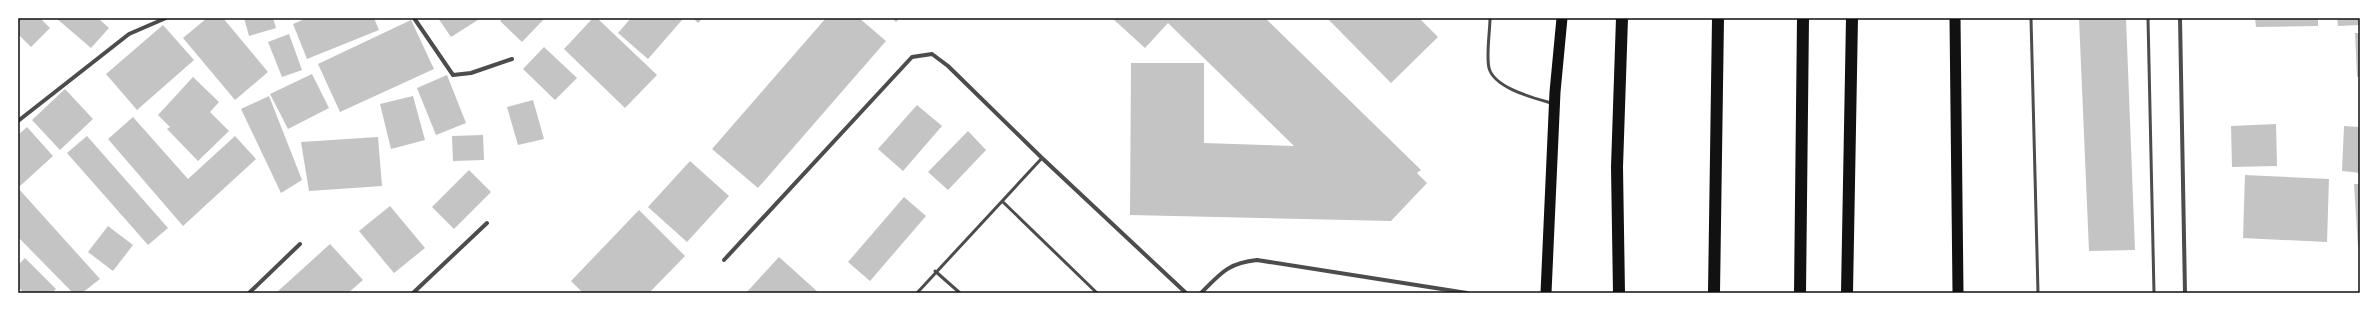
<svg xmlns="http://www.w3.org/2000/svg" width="2378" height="311" font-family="'Roboto Condensed',sans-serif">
  <rect width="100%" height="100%" fill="#fff"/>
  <g fill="#c4c4c4">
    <polygon points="18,18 40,18 50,28 31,47 18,34"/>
    <polygon points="56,18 98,18 109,28 91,48"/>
    <polygon points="207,18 223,18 268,72 235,100 183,38"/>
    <polygon points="244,18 273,18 276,28 249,36"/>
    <polygon points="307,18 374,18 379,30 307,59 293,24"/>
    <polygon points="438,18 481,18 451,37"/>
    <polygon points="503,18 545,18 522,42 500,21"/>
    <polygon points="593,18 597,18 657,75 625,108 564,49"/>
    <polygon points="631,18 680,18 682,20 648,59 618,33"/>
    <polygon points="693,18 703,18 698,23"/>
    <polygon points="826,18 859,18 886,41 758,188 712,149"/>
    <polygon points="892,18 900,18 896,22"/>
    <polygon points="1112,18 1265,18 1421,170 1417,173 1427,183 1391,221 1130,215 1131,63 1204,63 1204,143 1294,146 1168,23 1145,48"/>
    <polygon points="1327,18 1419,18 1438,37 1391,83"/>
    <polygon points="2079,18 2126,18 2135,250 2089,251"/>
    <polygon points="2255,18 2318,18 2318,26 2256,27"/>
    <polygon points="2337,18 2360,18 2360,25 2338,26"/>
    <polygon points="411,20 434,69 340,112 318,64"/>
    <polygon points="163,25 194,60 137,110 106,74"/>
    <polygon points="2355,33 2360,33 2360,76 2357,77"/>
    <polygon points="289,34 302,70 282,77 268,42"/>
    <polygon points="544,47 577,78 555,100 523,69"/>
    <polygon points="312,74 329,108 288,129 270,94"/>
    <polygon points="447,75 466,123 436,135 417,88"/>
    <polygon points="193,77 219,102 210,112 229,131 198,161 167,129 170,127 158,115"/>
    <polygon points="65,89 93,119 60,150 32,120"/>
    <polygon points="269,96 302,180 281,193 241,109"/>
    <polygon points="413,96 425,140 391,149 380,104"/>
    <polygon points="533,100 544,139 518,145 507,107"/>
    <polygon points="917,105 942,126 903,171 878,149"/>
    <polygon points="133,117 188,179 235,136 256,159 183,226 108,139"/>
    <polygon points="2276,124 2277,166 2232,167 2231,126"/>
    <polygon points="2344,126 2360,127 2360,173 2342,171"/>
    <polygon points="27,127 53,156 20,186 18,184 18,135"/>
    <polygon points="968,131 986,150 948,190 928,172"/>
    <polygon points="483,135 484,160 453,161 452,136"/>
    <polygon points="87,136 168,228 148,245 67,153"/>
    <polygon points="378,137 382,186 309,191 301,142"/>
    <polygon points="690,161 729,196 687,242 648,207"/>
    <polygon points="469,170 491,192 454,229 432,207"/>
    <polygon points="2245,175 2329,179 2327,242 2243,238"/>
    <polygon points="2354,184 2360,184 2360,247 2358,247"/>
    <polygon points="18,188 100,279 82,293 73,293 18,237"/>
    <polygon points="904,197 926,216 870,281 848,262"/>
    <polygon points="390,206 425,248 394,273 359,231"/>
    <polygon points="639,210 685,256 649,293 583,293 571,281"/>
    <polygon points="108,226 133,245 113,271 88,252"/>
    <polygon points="330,244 363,280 348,293 276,293"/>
    <polygon points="779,257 819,293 746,293"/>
    <polygon points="25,258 56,289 52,293 24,293 18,287 18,265"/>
  </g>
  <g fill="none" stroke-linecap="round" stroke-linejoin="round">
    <g stroke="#4c4c4c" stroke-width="3">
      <path d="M1490,18C1490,31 1486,55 1489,68C1494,88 1534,98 1551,103"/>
      <polyline points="2031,18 2038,293"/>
      <polyline points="2148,18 2154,293"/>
      <polyline points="1003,202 1097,293"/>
      <polyline points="935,271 960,293"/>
      <polyline points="917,293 1042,158"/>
    </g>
    <g stroke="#4c4c4c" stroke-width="4">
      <polyline points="414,18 453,75 471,73 512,59"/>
      <polyline points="2180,18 2185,293"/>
      <polyline points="18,121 129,34 166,18"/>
      <polyline points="724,260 912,57 932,54 948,66 1042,158 1186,293"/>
      <polyline points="249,293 300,244"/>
      <polyline points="413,293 487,223"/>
      <path d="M1201,293C1221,273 1228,263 1257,260L1467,293"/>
    </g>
    <g stroke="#111" stroke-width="11">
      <polyline points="1955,18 1958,293"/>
      <polyline points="1546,293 1555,92 1562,18"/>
    </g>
    <g stroke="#111" stroke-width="12">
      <polyline points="1619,293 1617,167 1622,18"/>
      <polyline points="1714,293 1718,18"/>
      <polyline points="1800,293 1803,18"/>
      <polyline points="1847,293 1852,18"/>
    </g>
  </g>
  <rect width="2378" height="311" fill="none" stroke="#ffffff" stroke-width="38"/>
  <rect x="19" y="19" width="2340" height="273" fill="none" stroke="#111" stroke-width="1.5"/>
</svg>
